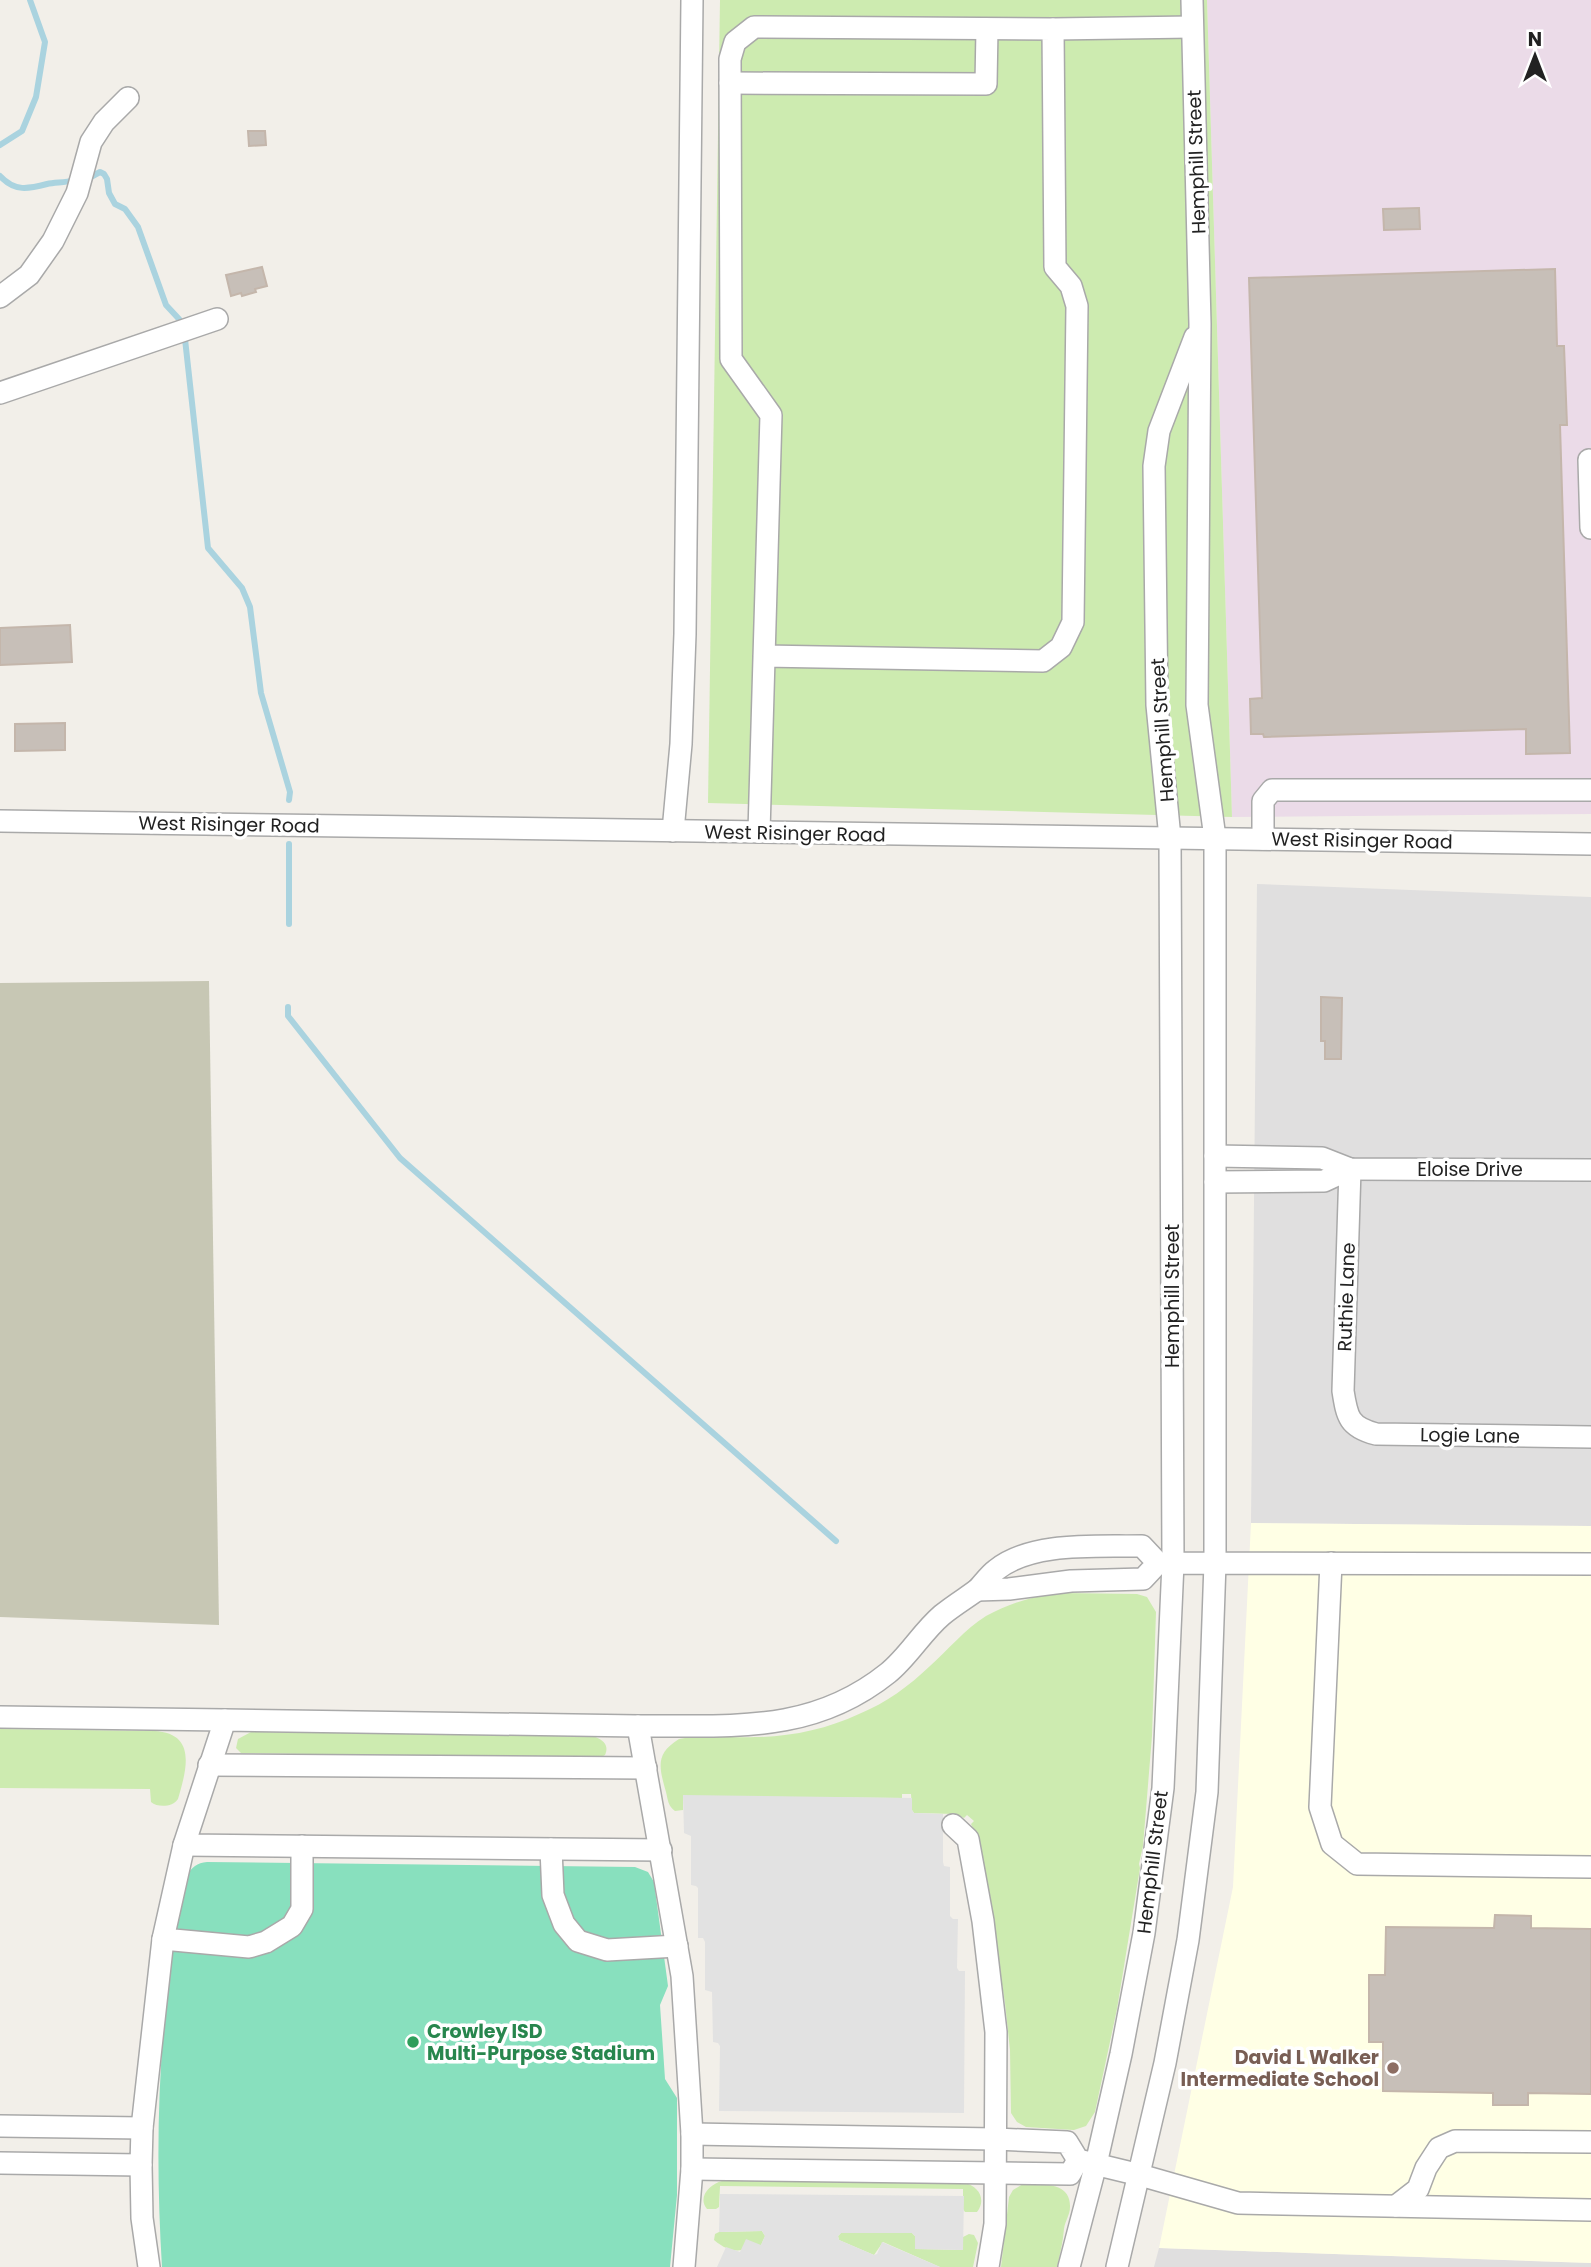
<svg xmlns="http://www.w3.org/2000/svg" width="1591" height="2267" font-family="Poppins,sans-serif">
  <rect width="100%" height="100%" fill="#f2efe9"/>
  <g fill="#e0dfdf">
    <polygon points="1257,884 1591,897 1591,1526 1251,1523"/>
    <polygon points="1159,2248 1591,2263 1591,2267 1154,2267"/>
  </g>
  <polygon fill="#ebdbe8" points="1207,0 1591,0 1591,814 1232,817"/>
  <polygon fill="#ffffe5" points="1251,1523 1591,1526 1591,2263 1159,2248 1233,1887"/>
  <polygon fill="#c7c7b4" points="209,981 219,1625 0,1617 0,983"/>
  <g fill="#cdebb0">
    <polygon points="720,0 1207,0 1232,817 708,803"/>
    <path d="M1063,1593L1137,1594L1147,1597L1156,1612L1152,1736L1143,1846L1139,1864L1140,1868L1117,2009L1095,2112L1086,2126L1074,2130L1026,2127L1017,2122L1011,2113L1010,2050L1005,2003L979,1841L971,1824L974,1821L967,1815L964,1818L956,1814L914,1813L912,1810L911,1794H902V1798L683,1796V1810L675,1811C668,1806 668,1800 666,1792C659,1767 655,1754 679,1739C704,1734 730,1738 755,1737C790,1737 827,1729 859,1714C886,1703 909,1686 930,1666C948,1650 965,1629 986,1616C1010,1603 1035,1595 1063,1593Z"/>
    <path d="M0,1729L154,1731C198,1733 186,1771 178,1799C173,1807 158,1808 151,1802L150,1789L0,1788Z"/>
    <path d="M251,1732L586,1735C597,1736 611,1742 605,1755L599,1758L241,1753L236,1748L238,1739Z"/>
    <path d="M722,2181L965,2183C978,2186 987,2199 977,2212H965L963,2209V2189L720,2186L719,2207L716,2209H707C697,2197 710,2184 722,2181Z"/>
    <path d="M1023,2184C1041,2184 1071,2181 1070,2207C1070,2215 1065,2221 1064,2229C1063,2242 1060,2254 1057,2267H1001L1009,2197L1013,2190Z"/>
    <path d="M762,2231L765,2236L761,2245C741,2251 732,2255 714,2240L715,2234L719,2232Z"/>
    <polygon points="841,2233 912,2233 915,2236 915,2249 963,2250 963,2237 969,2234 974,2235 978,2243 973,2267 940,2267 883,2242 874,2255 839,2240 838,2236"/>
  </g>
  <path fill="#88e0be" d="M207,1862L635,1867L648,1872L654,1882L668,1986L660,2005L665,2079L677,2098V2195L670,2267H162C156,2170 157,2074 169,1977C173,1943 181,1910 186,1876C192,1867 197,1863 207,1862Z"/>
  <g fill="#e2e2e2">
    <polygon points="683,1795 912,1798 912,1810 914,1813 943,1814 943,1862 944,1866 950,1867 950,1916 953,1919 958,1919 957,1968 959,1971 965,1971 964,2113 719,2111 720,2046 718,2043 713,2042 712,1992 705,1990 705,1942 703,1938 698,1938 698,1888 696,1886 691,1885 691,1836 684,1833"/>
    <polygon points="720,2194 964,2196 963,2250 915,2249 915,2236 912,2233 841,2233 838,2236 839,2240 874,2255 877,2254 882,2242 940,2267 717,2267 726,2247 740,2252 746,2239 761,2245 765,2236 762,2231 719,2232"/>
  </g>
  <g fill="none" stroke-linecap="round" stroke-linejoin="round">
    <g stroke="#aad3df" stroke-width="6">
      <polyline points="0,145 22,131 36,97 45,42 30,0"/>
      <path d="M0,176C15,192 28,189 47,184C56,182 65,183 74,180"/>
      <polyline points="89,178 100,172 104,174 107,179 109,193 115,204 125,209 138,227 166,305 179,319"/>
      <polyline points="185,339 208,548 242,588 250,607 261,693 290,792 289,800"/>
      <polyline points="289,844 289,924"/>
      <polyline points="288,1007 288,1016 400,1158 836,1541"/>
    </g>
  </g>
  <g fill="#c7bfb8" stroke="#c4b6ab" stroke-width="2">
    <polygon points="248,131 265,131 266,145 249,146"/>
    <polygon points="1419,208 1420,229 1384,230 1383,209"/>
    <polygon points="262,267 267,286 255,289 256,292 242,296 241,293 231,296 226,275"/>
    <polygon points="1555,269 1557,346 1564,346 1567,425 1560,425 1570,753 1526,754 1526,729 1264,737 1263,734 1251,734 1250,699 1262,698 1249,278"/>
    <polygon points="70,625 72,662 0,665 0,628"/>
    <polygon points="65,723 65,750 15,751 15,724"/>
    <polygon points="1321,997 1342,998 1341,1059 1325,1059 1325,1041 1321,1041"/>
    <polygon points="1495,1915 1531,1916 1531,1928 1591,1929 1591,2094 1528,2093 1528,2105 1493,2105 1493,2093 1383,2091 1383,2042 1369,2042 1369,1975 1385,1975 1386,1927 1494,1928"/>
  </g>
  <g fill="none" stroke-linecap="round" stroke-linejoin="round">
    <defs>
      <g id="minor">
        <polyline points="1053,29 1192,27"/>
        <polyline points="730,83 986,84 987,29"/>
        <polyline points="0,297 29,275 53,241 77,193 91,142 104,122 128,98"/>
        <polyline points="0,393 217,319"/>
        <polyline points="1589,460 1591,528"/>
        <polyline points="0,821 1591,844"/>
        <polyline points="673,831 681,744 685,634 692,0"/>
        <polyline points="759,832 771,415 731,359 730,59 735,42 754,27 1053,29 1055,267 1071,286 1077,306 1073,622 1061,647 1043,661 764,656"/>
        <polyline points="1263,839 1263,801 1272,790 1591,790"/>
        <polyline points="1215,1156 1322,1158 1350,1169 1591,1170"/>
        <path d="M1350,1169L1343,1391C1347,1417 1349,1427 1376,1434L1591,1437"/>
        <polyline points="1215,1182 1324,1181 1350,1169"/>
        <path d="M1158,1563L1143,1579L1071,1581L1009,1589L977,1590C983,1584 989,1575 996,1570C1032,1541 1098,1547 1142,1546L1158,1563L1591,1564"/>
        <polyline points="1331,1563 1320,1807 1332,1844 1357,1864 1591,1867"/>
        <polyline points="0,1717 225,1720"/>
        <polyline points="638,1726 225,1720 184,1845 661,1850"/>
        <polyline points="209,1765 646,1768"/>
        <polyline points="953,1825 968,1839 983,1921 996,2032 995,2224 988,2267"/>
        <polyline points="184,1845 163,1939 249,1947 266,1942 292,1926 302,1909 302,1846"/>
        <polyline points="551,1849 553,1895 564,1924 578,1941 607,1950 677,1946"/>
        <polyline points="0,2126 142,2128"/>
        <polyline points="692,2134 995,2139 1067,2142 1078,2160 1140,2175 1238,2203 1591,2210"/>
        <polyline points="0,2163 141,2165 142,2128 163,1939"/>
        <polyline points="141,2165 142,2218 149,2267"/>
        <polyline points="692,2169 1070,2174 1078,2160"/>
        <polyline points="1396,2206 1418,2189 1426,2168 1439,2148 1455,2141 1591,2142"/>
        <path d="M684,2267L692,2169V2134L682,1976L638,1726C730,1725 811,1735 888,1673C908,1657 922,1632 942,1615C953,1606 966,1598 977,1590"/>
        <polyline points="1069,2267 1096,2164 1121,2054 1144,1933 1163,1788 1173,1563 1170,838 1157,705 1154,466 1159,431 1195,337"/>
        <polyline points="1117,2267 1165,2063 1188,1940 1207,1792 1215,1563 1215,838 1197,705 1200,324 1192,0"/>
      </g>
    </defs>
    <use href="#minor" stroke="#a9a9a9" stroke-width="24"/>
    <use href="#minor" stroke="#fff" stroke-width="21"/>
  </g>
  <circle fill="#2e9e5b" stroke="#fff" stroke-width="2.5" cx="413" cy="2042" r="7"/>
  <circle fill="#8d6e63" stroke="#fff" stroke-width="2.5" cx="1393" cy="2068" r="7"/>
  <g text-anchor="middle" stroke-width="7" stroke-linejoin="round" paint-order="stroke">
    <g font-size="19" fill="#222" stroke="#fff">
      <text transform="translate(1196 162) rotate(-92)" y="7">Hemphill Street</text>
      <text transform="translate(1162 730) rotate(-94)" y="7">Hemphill Street</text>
      <text transform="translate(229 824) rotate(1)" y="7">West Risinger Road</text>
      <text transform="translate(795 833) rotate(1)" y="7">West Risinger Road</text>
      <text transform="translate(1362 840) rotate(1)" y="7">West Risinger Road</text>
      <text x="1470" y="1176">Eloise Drive</text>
      <text transform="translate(1172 1296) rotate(-90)" y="7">Hemphill Street</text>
      <text transform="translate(1346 1297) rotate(-88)" y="7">Ruthie Lane</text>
      <text transform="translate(1470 1435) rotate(1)" y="7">Logie Lane</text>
      <text transform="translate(1152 1862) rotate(-83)" y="7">Hemphill Street</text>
    </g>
    <g font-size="19" font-weight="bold" fill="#27864d" stroke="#fff" text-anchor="start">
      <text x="427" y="2038">Crowley ISD<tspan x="427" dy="22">Multi-Purpose Stadium</tspan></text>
    </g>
    <g font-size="19" font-weight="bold" fill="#785e54" stroke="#fff" text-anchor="end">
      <text x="1379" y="2064">David L Walker<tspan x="1379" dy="22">Intermediate School</tspan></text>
    </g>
  </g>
  <g transform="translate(1535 56)" stroke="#ffffff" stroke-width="5" paint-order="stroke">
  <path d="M0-5L12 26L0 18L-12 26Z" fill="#222222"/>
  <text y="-10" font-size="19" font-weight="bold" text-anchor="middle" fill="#222222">N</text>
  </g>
</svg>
